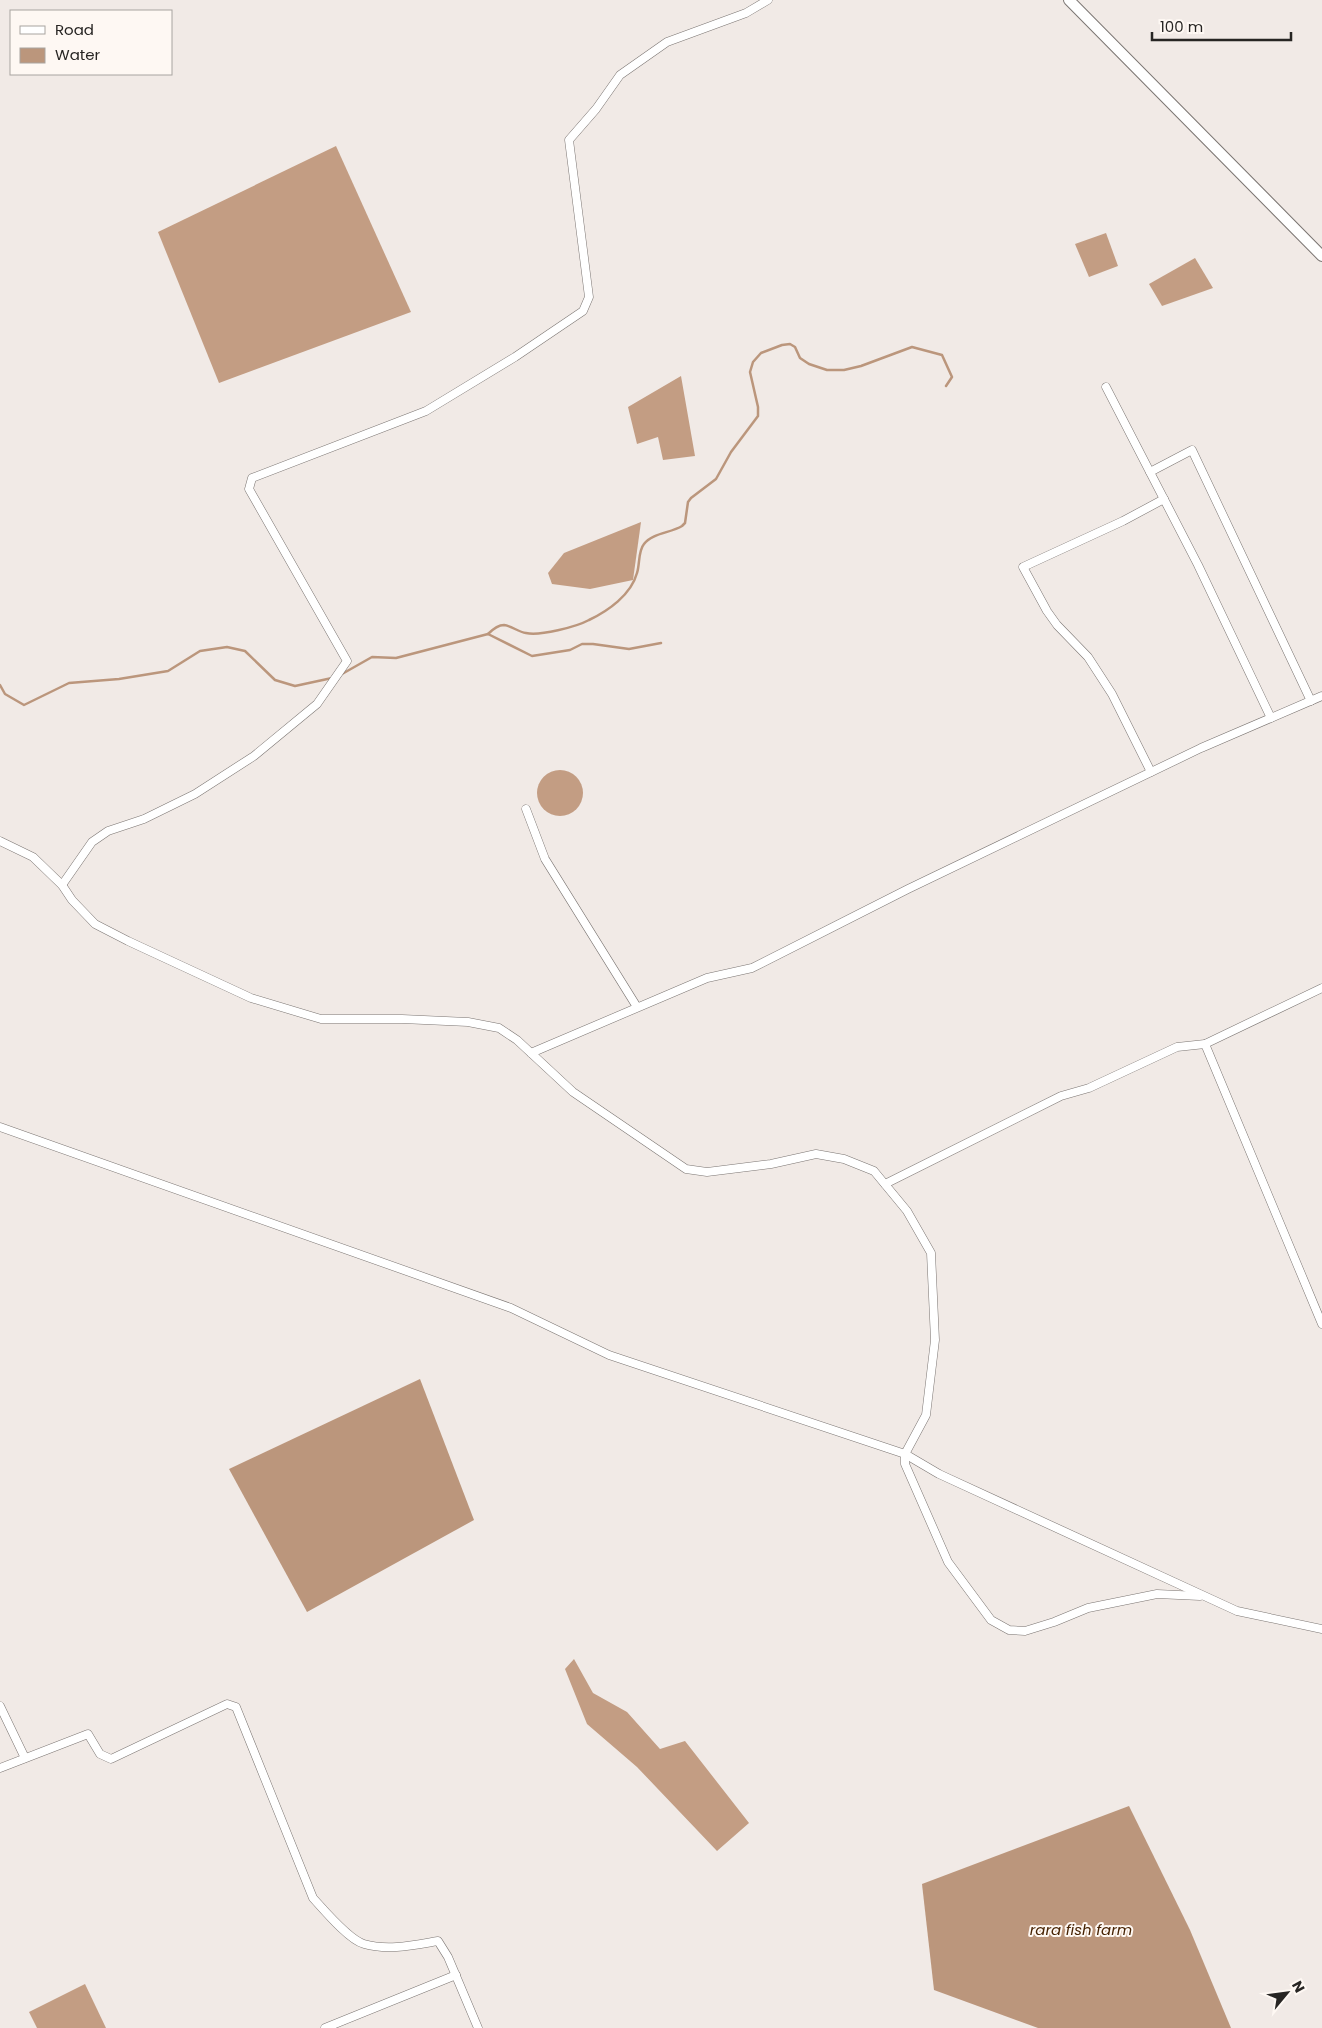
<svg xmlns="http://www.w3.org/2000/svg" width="1322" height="2028" font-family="Poppins,sans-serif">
  <rect width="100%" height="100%" fill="#f1eae6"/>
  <g fill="#c39d83">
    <polygon points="336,146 411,312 219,383 158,232"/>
    <polygon points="1106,233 1118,266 1089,277 1075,244"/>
    <polygon points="1195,258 1213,288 1162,306 1149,284"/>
    <polygon points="681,376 695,456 663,460 658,437 637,444 628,407"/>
    <polygon points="641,522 633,580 590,589 552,584 548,573 564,553"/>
    <circle cx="560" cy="793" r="23"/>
    <polygon points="574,1659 593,1693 627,1712 660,1749 685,1741 749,1823 717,1851 637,1767 587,1724 565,1669"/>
    <polygon points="85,1984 106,2028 37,2028 29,2012"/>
  </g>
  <g fill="#bb967c">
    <polygon points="420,1379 474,1520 307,1612 229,1469"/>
    <polygon points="1129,1806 1190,1930 1231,2028 1038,2028 934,1990 922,1884"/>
  </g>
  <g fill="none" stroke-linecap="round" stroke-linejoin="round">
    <g stroke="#bb967c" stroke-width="2.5">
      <path d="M488,634C492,630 498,625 504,625C512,626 518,632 526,633C540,636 576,627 589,620C608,611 631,595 637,573C640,564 638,551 644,544C652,533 671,533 682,526L685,523L688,502L691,498L716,479L731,452L758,416V407L750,372L753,362L761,353L782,345L790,344L795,347L800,358L809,364L827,370H844L861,366L912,347L942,355L952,377L946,386"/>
      <polyline points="342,674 372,657 396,658 488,634 532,656 570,650 582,644 593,644 629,649 661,643"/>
      <polyline points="0,685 5,694 24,705 69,683 119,679 168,671 200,651 227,647 245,651 275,680 295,686 332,678"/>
    </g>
    <defs>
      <g id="minor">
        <polyline points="1106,387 1198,565 1271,718"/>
        <polyline points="1150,472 1192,450 1311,701"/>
        <polyline points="1151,772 1112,694 1088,657 1057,625 1047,611 1023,567 1123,521 1164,499"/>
        <polyline points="526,809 545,859 637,1007"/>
        <polyline points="0,841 33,857 62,885 72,900 95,924 128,941 251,998 321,1019 402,1019 468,1022 499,1028 517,1040 573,1092 686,1169 707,1172 771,1164 816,1154 844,1159 874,1171 907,1211 931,1253 935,1340 926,1415 905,1454 939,1474 1237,1611 1322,1629"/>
        <polyline points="62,885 92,842 108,831 144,819 195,794 254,756 317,704 347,661 249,489 252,478 426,411 515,357 583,311 589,297 569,140 596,109 620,75 667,42 746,13 768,0"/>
        <polyline points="1205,1044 1322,1324"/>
        <polyline points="531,1053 707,978 752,968 908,889 1201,748 1322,696"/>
        <polyline points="0,1127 511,1308 609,1355 905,1454 905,1464 948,1562 991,1620 1009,1630 1025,1631 1054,1622 1088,1608 1157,1594 1200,1596"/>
        <polyline points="885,1184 1061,1096 1089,1088 1177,1047 1205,1044 1322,988"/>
        <polyline points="0,1706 25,1758"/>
        <path d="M0,1768L88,1734L100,1754L111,1759L227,1704L236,1707L313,1898C324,1910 349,1940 364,1944C388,1951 414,1945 438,1941L448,1957L478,2028"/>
        <polyline points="325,2028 456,1975"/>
      </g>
      <polyline id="tertiary" points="1069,0 1322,256"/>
    </defs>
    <use href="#minor" stroke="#7b7572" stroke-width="9"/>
    <use href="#tertiary" stroke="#7b7572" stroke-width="12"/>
    <use href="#minor" stroke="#fff" stroke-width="8"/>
    <use href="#tertiary" stroke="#fff" stroke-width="10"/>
  </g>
  <g text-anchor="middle" stroke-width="4" stroke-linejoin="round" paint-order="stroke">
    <g font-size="15" font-style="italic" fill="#462202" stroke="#fef8f3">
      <text x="1081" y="1935">rara fish farm</text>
    </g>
  </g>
  <rect x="10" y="10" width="162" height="65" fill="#fef8f3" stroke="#a8a4a0"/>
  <rect x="20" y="26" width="25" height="8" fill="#ffffff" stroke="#a8a4a0"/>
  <text x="55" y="35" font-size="15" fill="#272523">Road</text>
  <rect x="20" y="48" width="25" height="15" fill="#bb967c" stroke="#a8a4a0"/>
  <text x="55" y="60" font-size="15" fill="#272523">Water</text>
  <g transform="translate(1287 1993) rotate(61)" stroke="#fef8f3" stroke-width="4" paint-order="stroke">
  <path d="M0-4L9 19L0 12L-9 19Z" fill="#272523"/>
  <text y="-8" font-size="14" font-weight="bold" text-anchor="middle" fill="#272523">N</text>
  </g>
  <path d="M1152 32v8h139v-8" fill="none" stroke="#272523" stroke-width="2.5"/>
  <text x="1160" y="32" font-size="15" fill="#272523" stroke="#fef8f3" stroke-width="4" paint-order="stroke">100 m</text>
</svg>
